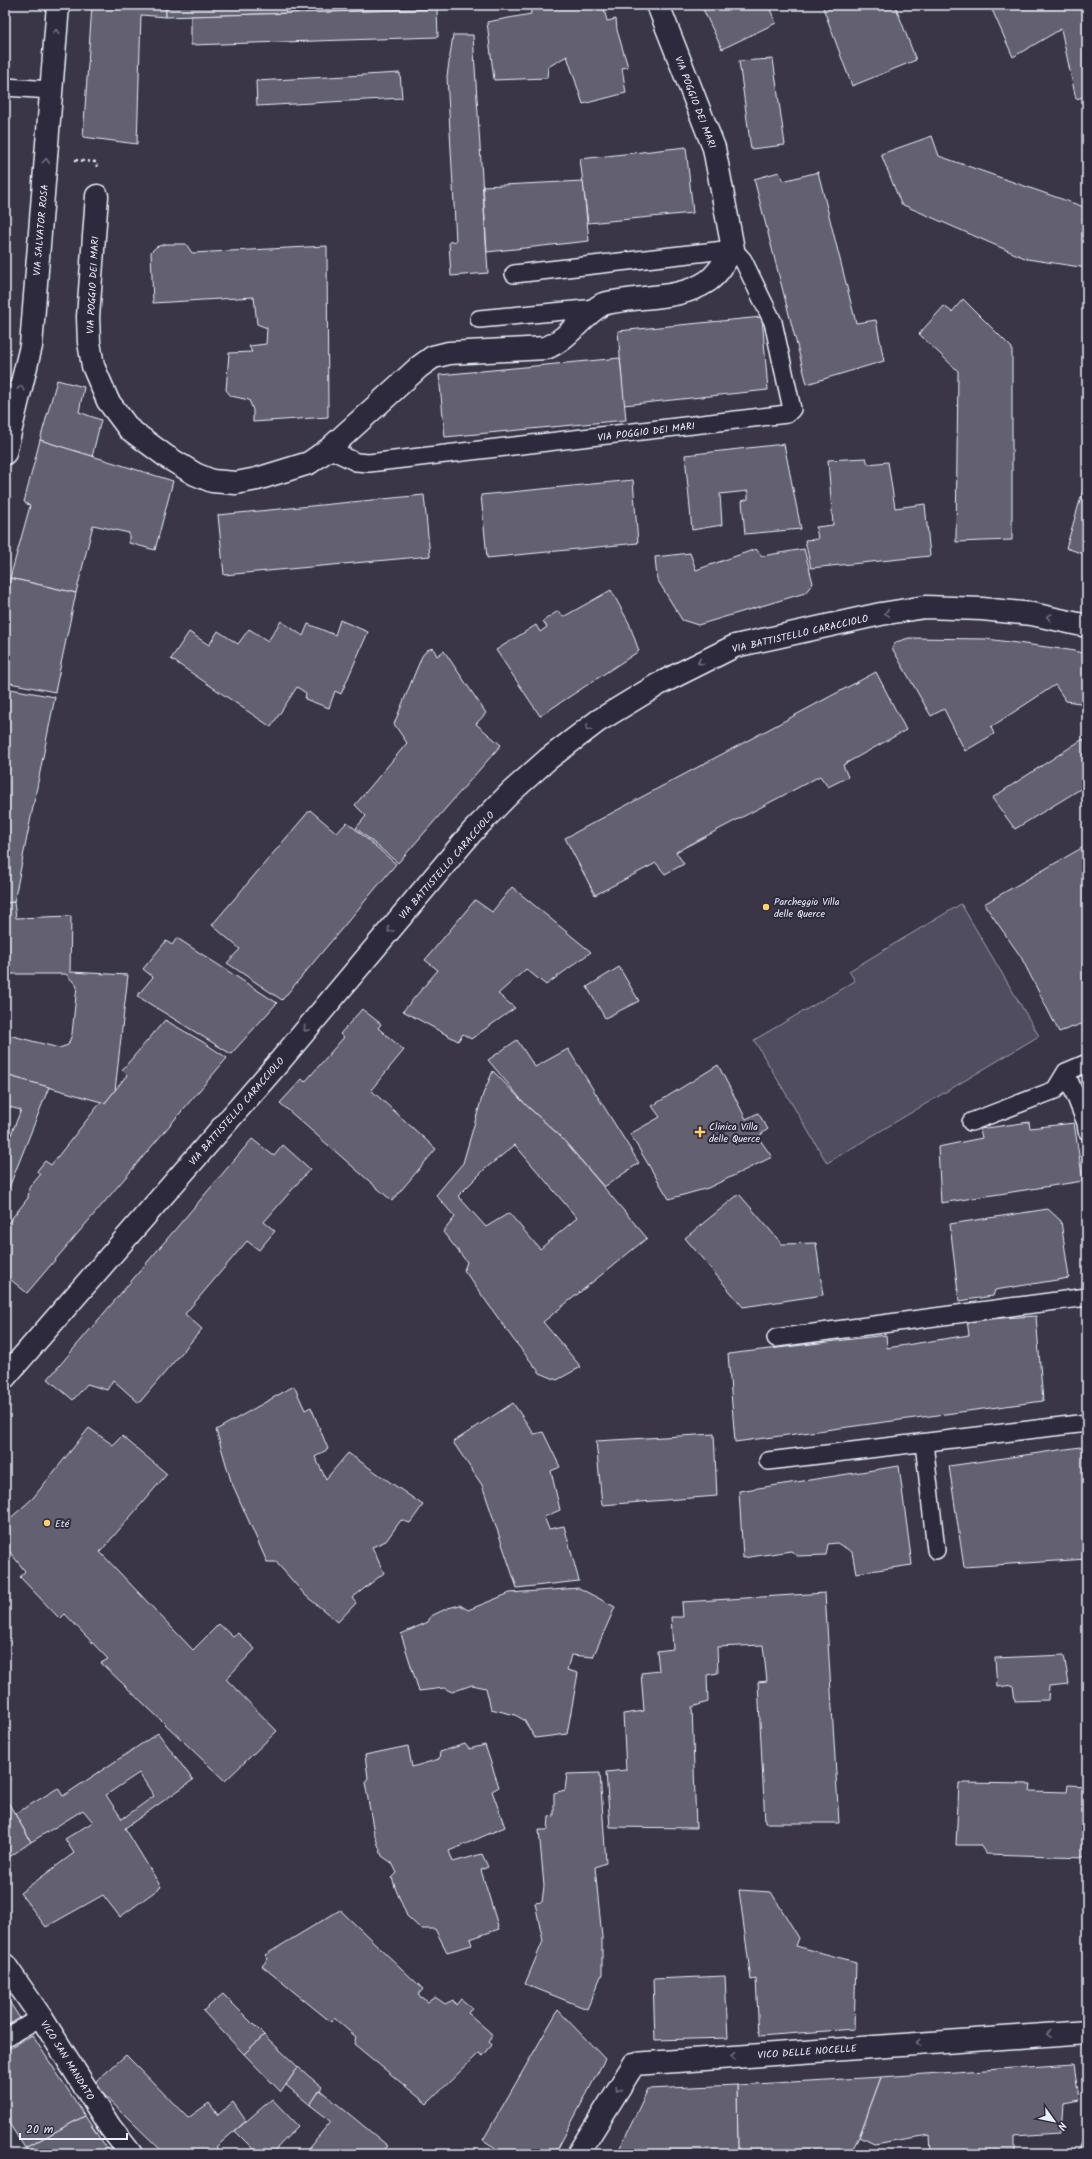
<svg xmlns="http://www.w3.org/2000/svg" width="1092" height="2159" font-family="Kalam,sans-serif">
  <rect width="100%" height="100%" fill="#3a3648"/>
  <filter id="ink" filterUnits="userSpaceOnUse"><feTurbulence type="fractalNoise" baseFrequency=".025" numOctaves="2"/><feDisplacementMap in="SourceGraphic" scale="8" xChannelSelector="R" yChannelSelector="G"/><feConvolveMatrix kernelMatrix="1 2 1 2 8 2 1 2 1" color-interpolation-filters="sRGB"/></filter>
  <g filter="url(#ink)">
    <polygon fill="#504e5f" stroke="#9ca0ac" points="961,904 1039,1036 827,1163 754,1040 855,981 849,971"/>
    <g fill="#636171" stroke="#e8f1f8" fill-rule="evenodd">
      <polygon points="92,5 166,5 166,17 141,15 137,144 83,137"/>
      <polygon points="166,5 286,5 286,13 166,17"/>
      <polygon points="286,5 437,5 437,9 286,13"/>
      <polygon points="530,5 603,5 607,21 616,19 617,30 628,67 622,68 626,93 583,104 567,56 548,67 547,78 494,80 487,22 531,14"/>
      <polygon points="701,5 768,5 776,23 722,49"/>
      <polygon points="822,5 895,5 916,60 852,86"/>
      <polygon points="990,5 1039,5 1041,8 1050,5 1087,5 1087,96 1076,99 1061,29 1013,57"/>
      <polygon points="437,9 438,37 191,45 191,16"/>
      <polygon points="453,35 473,35 488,273 451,276 449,242 456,241 447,76"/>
      <polygon points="773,59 785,145 751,149 739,61"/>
      <polygon points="400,73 402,98 257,106 256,81"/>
      <polygon points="932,136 939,156 1087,208 1087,268 1027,259 901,204 881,154"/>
      <polygon points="686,147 693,213 588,223 580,159"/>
      <polygon points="779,172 783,181 818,172 856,323 876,320 884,361 807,384 754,179"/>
      <polygon points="583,181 589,241 487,252 483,186"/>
      <polygon points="165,244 186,244 192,253 327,246 328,417 253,422 253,410 249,400 231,396 226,390 229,353 252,352 249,346 266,344 267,328 257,324 254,297 153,303 151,252 156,247"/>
      <polygon points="963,299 1012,348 1012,540 956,542 958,371 919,334 944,306 952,312"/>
      <polygon points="762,317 768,390 624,405 618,331"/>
      <polygon points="620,358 626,420 445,437 439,375"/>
      <polygon points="57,380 84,387 79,412 101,420 92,457 40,440"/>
      <polygon points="40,440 173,481 155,550 129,543 129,533 93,525 76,593 10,578 30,506 24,502"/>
      <polygon points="784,444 801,529 745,534 742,501 748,499 748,491 720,494 722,525 692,530 685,455"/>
      <polygon points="866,458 868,464 888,462 895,508 925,504 930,556 811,568 805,540 818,539 816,527 833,525 828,460"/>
      <polygon points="1087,477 1087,555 1066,548"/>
      <polygon points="633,480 638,543 487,558 481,495"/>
      <polygon points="424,495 430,556 224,575 218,515"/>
      <polygon points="756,549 762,556 804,549 813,583 805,593 698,625 682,620 657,579 655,557 690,553 696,570"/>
      <polygon points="10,578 76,593 55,692 5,682 5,603"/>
      <polygon points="611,590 629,623 639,651 540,716 496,650 536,625 540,632 547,627 543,621 558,611 563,617"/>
      <polygon points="340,620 368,632 341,694 335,691 329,708 305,699 306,693 297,687 271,727 171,659 189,632 209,645 218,631 238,644 249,629 268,641 281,621 303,636 308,624 335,635"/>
      <polygon points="909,638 987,639 1069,650 1087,654 1087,714 1080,703 1066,701 1055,685 991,727 994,734 965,751 944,709 931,716 892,648 896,642"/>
      <polygon points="433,648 437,656 444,651 486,713 476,724 501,745 398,863 356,828 366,816 355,805 407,743 394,724 422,656 427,650"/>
      <polygon points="876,672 906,730 843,765 848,777 828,787 820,776 676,852 684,864 665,874 656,863 595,895 565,838"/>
      <polygon points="5,688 55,697 14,902 5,903"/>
      <polygon points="1083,739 1087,746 1087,785 1015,829 992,798"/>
      <polygon points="310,810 337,833 347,822 396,864 282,1000 227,963 240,949 212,925"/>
      <polygon points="1087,845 1087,1022 1059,1032 1021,957 984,904"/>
      <polygon points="512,887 591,952 546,985 526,969 498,994 515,1008 471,1039 463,1034 458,1041 403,1011 438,970 425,960 475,900 492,912"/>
      <polygon points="14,902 16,918 71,916 70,972 128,975 115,1091 105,1103 5,1075 5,1034 59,1048 68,1045 72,1034 77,986 66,974 5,974 5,903"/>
      <polygon points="177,938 277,1003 231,1054 137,996 153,977 143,969 166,941 172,945"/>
      <polygon points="619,967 639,1001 605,1018 587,987"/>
      <polygon points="362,1009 381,1024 378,1028 404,1050 371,1090 436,1149 392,1201 280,1103 302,1079 305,1082 344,1037 340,1034"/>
      <polygon points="165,1020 203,1042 227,1058 27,1293 5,1275 5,1227 28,1198 29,1188 40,1175 37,1171 45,1161 51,1165 101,1102 105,1103 127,1075 122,1070"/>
      <polygon points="517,1040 535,1067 568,1049 639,1163 604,1187 560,1136 525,1104 488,1060"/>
      <polygon points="718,1065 746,1119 758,1113 768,1129 758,1137 772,1157 708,1188 669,1199 630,1134 660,1117 652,1106"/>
      <path d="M493,1071L528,1107L560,1136L647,1238L543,1322L581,1367L557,1380L540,1373L513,1339L464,1270L467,1262L443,1232L455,1217L436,1195L463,1163L483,1094ZM515,1145L577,1218L540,1249L509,1213L486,1227L458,1196L486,1168Z"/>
      <polygon points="5,1075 49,1087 8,1190 5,1188 5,1135 10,1137 21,1110 5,1106"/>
      <polygon points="1029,1122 1030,1128 1074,1123 1083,1181 941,1203 938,1147 982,1138 980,1129"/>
      <polygon points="252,1139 274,1156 283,1145 310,1169 264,1222 275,1231 259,1250 247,1241 185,1314 202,1329 139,1403 113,1380 107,1390 87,1384 73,1400 48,1379"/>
      <polygon points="739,1194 782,1244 816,1243 823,1295 743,1307 685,1238"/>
      <polygon points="1048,1209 1061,1221 1069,1278 995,1290 993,1296 959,1301 950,1224"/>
      <polygon points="1036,1316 1043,1401 735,1442 728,1354 886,1335 887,1348 969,1335 967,1320"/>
      <polygon points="1087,1352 1087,1389 1084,1389"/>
      <polygon points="294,1386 305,1410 311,1407 328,1449 315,1457 326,1479 348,1453 423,1505 410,1523 401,1520 386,1541 372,1547 384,1573 352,1598 356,1603 338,1622 306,1596 276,1562 267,1562 231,1481 216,1430"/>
      <polygon points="513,1403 534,1434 543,1432 560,1467 551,1471 560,1510 544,1517 549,1529 564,1526 579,1581 517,1588 482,1485 453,1442"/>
      <polygon points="89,1428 113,1445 122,1436 167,1474 100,1552 193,1650 219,1624 233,1637 238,1633 255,1649 226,1679 277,1731 225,1781 101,1663 108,1659 65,1614 60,1619 20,1577 25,1571 5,1546 5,1523 33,1498"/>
      <polygon points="714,1434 717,1496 602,1505 596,1441"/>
      <polygon points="1087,1446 1087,1559 964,1567 949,1466"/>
      <polygon points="899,1466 912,1565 856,1573 852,1552 837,1543 828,1544 826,1555 797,1556 791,1551 743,1558 739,1491"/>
      <polygon points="579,1588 615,1607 593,1657 571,1655 567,1670 578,1673 567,1734 535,1738 524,1720 515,1715 491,1709 486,1688 472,1685 452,1692 444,1688 419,1691 401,1634 428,1622 431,1616 448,1608 460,1605 468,1610 510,1593"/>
      <polygon points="825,1593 839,1823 765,1823 758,1682 767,1681 763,1645 717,1647 718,1673 707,1675 708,1702 692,1707 696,1828 610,1827 606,1772 626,1770 623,1714 644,1711 641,1673 659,1671 657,1651 673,1649 671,1617 683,1617 682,1602"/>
      <polygon points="1064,1655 1069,1684 1049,1686 1048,1700 1015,1701 1013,1685 997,1687 995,1658"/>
      <path d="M158,1733L193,1780L125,1828L161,1887L120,1917L103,1895L46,1927L20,1893L74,1853L65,1839L93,1822L83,1810L31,1842L15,1814L58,1788L63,1796ZM139,1773L154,1796L122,1819L106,1795Z"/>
      <polygon points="465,1744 469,1749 485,1745 499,1787 492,1791 505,1827 449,1851 453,1862 482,1854 488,1867 481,1870 499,1929 470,1939 472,1945 447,1952 435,1929 421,1929 407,1916 396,1890 392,1878 397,1873 392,1863 382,1856 374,1833 365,1782 368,1778 365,1755 408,1746 412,1767 439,1759 440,1752"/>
      <polygon points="600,1773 606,1863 595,1867 602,1937 602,1974 587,2009 525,1984 543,1941 535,1903 542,1902 544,1886 539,1830 548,1830 549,1817 554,1816 554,1793 565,1790 567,1774"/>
      <polygon points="959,1783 1031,1784 1030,1791 1067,1792 1068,1785 1087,1786 1087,1857 986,1854 980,1845 956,1845"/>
      <polygon points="5,1797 31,1842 5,1860"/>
      <polygon points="739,1890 771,1892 799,1938 796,1946 856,1962 854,2029 759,2036 756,1979 751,1980"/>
      <polygon points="340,1910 423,1989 418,1995 428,2002 435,1997 445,2004 453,2000 456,2005 461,1999 472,2008 468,2013 493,2035 489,2041 492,2045 483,2056 479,2053 427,2104 354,2044 356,2037 334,2018 331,2022 262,1966 268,1959 265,1955"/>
      <polygon points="725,1976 728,2038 655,2040 653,1979"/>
      <polygon points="223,1994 264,2035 244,2054 203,2011"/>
      <polygon points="5,1995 21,2020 5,2029"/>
      <polygon points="558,2010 605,2059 555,2154 505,2154 483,2140"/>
      <polygon points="32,2035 85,2116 25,2148 5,2117 5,2051"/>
      <polygon points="264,2035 298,2067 281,2092 244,2054"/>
      <polygon points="126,2055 188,2118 209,2103 218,2115 233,2102 246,2121 216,2147 223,2154 165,2154 93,2084"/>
      <polygon points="1074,2064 1079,2100 1061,2103 1059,2133 1015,2136 1015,2154 931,2154 930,2135 873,2144 859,2137 881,2077"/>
      <polygon points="298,2067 322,2087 310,2105 286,2085"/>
      <polygon points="881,2077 859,2137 852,2150 787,2154 738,2154 737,2085"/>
      <polygon points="737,2085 738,2154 617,2154 648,2089"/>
      <polygon points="320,2090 388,2146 380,2154 304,2154 331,2121 310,2105"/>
      <polygon points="272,2099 298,2126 271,2154 258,2154 235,2131"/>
      <polygon points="85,2116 110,2154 29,2154 25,2148"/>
      <polygon points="1087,2133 1087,2154 1077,2154"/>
    </g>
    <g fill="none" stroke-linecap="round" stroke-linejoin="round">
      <defs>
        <g id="service">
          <polyline points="5,87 51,90"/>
          <polyline points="479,319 596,308"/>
          <polyline points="329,449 356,462 369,463 787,414 792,409 773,322 743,260 733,249 514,274"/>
          <polyline points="1066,1072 1086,1123 1087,1131"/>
          <polyline points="971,1122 1055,1090 1066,1072 1087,1063"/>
          <polyline points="776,1338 1087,1297"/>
          <polyline points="924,1443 936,1550"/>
          <polyline points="768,1461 1087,1423"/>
          <polyline points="5,2038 41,2017"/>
        </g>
        <g id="minor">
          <path d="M97,196L88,317L89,342L93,366L108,401L129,429L167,457L195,474L212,481L236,483L257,479L309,463L329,449L419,367L433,357L449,353L546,348C569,339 582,315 603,304C636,295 679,301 708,281C719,273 726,260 733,249L714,148L658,5"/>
          <polyline points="5,453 31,346 58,5"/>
          <polyline points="5,1965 41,2017 110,2127 131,2154"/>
          <polyline points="578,2154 634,2064 1087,2032"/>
        </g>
        <polyline id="secondary" points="5,1377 280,1061 472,832 511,792 548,759 598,721 659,684 735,646 881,614 925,607 982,609 1032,614 1087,626"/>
      </defs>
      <use href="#service" stroke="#e8f1f8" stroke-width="20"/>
      <use href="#minor" stroke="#e8f1f8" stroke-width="25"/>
      <use href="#secondary" stroke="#e8f1f8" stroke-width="25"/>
      <g stroke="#e8f1f8" stroke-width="2.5" stroke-dasharray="3 3" stroke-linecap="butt">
        <polyline points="5,124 12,115"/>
        <polyline points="75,160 96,162 97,167"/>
        <polyline points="5,194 9,195 5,239"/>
      </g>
      <use href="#service" stroke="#2f2a3d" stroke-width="17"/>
      <use href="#minor" stroke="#2f2a3d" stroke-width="22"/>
      <use href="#secondary" stroke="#2f2a3d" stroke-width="22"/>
    </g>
    <defs><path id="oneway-chevron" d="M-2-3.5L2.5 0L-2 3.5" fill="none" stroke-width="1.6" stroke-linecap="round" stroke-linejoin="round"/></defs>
    <g stroke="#70707e">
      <use href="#oneway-chevron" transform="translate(56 32) rotate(-85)"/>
      <use href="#oneway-chevron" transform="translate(46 161) rotate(-85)"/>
      <use href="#oneway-chevron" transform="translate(21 388) rotate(-77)"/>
      <use href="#oneway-chevron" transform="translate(887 613) rotate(171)"/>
      <use href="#oneway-chevron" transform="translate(1049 617) rotate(-168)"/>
      <use href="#oneway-chevron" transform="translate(700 662) rotate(153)"/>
      <use href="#oneway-chevron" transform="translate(588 728) rotate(143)"/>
      <use href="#oneway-chevron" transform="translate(390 930) rotate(130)"/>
      <use href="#oneway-chevron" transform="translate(306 1029) rotate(130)"/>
      <use href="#oneway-chevron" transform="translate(1048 2034) rotate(177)"/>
      <use href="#oneway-chevron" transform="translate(918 2043) rotate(176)"/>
      <use href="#oneway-chevron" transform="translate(733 2056) rotate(176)"/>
      <use href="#oneway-chevron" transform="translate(618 2090) rotate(122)"/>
    </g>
  </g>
  <g fill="#ffd166" stroke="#2f2a3d" stroke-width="1.5">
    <circle cx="766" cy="907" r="4"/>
    <path d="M698 1126h4v4h4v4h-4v4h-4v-4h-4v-4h4z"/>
    <circle cx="47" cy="1523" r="4"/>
  </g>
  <g text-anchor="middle" stroke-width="4" stroke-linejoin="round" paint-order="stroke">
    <g font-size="10" fill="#e8f1f8" stroke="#2f2a3d">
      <text transform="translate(696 102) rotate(69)" y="4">VIA POGGIO DEI MARI</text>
      <text transform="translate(40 230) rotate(-85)" y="4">VIA SALVATOR ROSA</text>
      <text transform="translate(92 285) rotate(-87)" y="4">VIA POGGIO DEI MARI</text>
      <text transform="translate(646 431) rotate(-7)" y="4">VIA POGGIO DEI MARI</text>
      <text transform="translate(800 633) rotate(-13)" y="4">VIA BATTISTELLO CARACCIOLO</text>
      <text transform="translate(446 865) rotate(-49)" y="4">VIA BATTISTELLO CARACCIOLO</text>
      <text transform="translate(236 1111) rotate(-49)" y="4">VIA BATTISTELLO CARACCIOLO</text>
      <text transform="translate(807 2051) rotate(-4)" y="4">VICO DELLE NOCELLE</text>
      <text transform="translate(68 2060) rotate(58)" y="4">VICO SAN MANDATO</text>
    </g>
    <g font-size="10" fill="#e8f1f8" stroke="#2f2a3d" text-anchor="start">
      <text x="774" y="905">Parcheggio Villa<tspan x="774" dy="12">delle Querce</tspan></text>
      <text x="709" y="1130">Clinica Villa<tspan x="709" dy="12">delle Querce</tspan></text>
      <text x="55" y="1527">Eté</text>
    </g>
  </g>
  <rect width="1092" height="2159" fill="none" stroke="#2f2a3d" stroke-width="20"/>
  <rect x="10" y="10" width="1072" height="2139" fill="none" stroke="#e8f1f8" stroke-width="1.5" filter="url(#ink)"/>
  <g transform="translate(1054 2121) rotate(123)" stroke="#2f2a3d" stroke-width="3" paint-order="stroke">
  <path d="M0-3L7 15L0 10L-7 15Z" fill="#e8f1f8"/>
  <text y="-6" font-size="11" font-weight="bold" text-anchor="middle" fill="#e8f1f8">N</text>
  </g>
  <path d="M20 2133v6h107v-6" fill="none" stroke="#e8f1f8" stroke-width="2"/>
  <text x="26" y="2133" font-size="12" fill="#e8f1f8" stroke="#2f2a3d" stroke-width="3" paint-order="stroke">20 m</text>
</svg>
